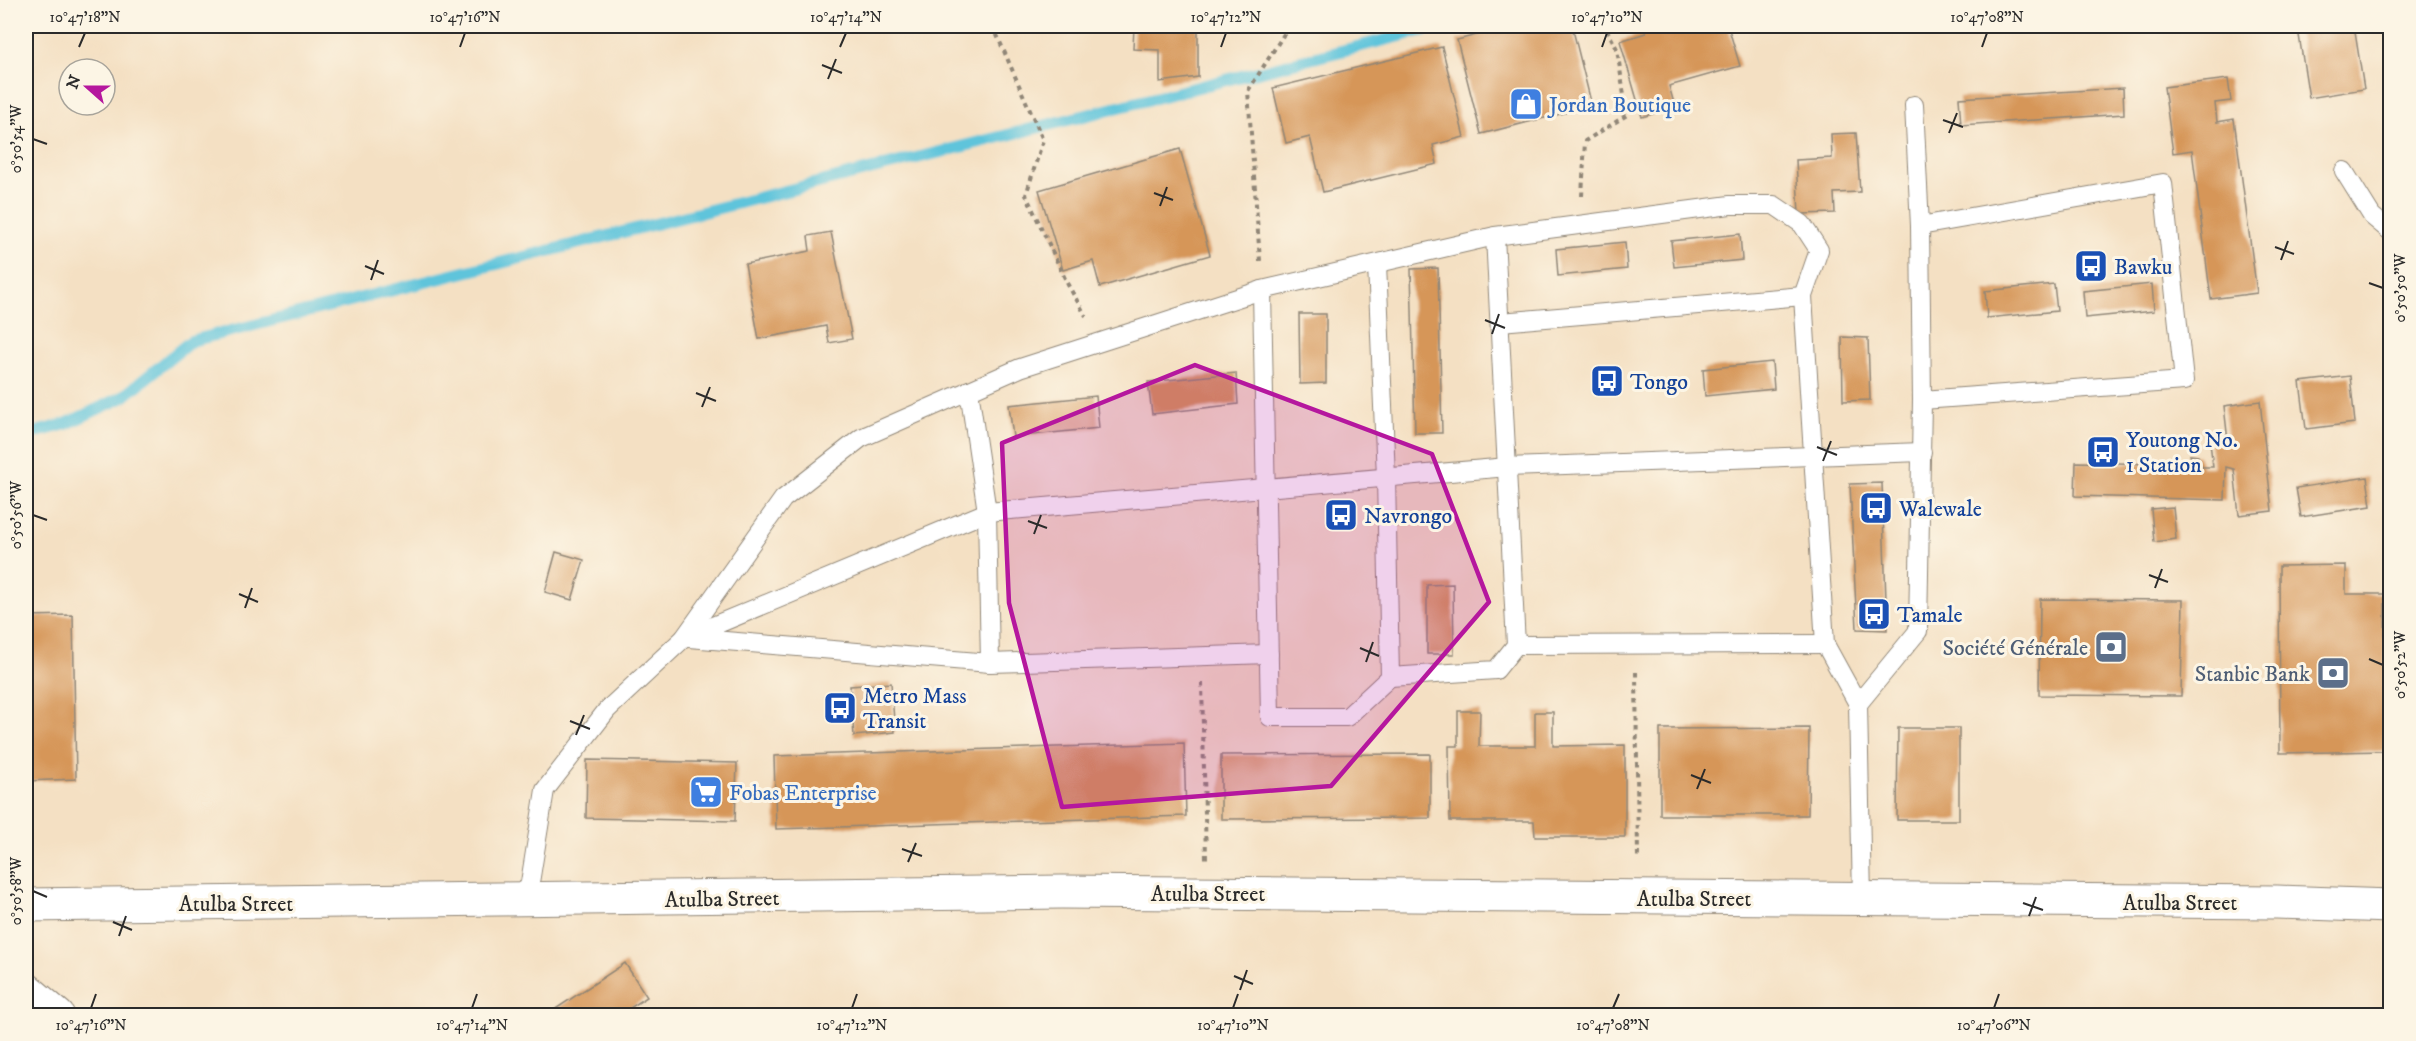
<svg xmlns="http://www.w3.org/2000/svg" width="2416" height="1041" font-family="'IM FELL DW Pica',serif">
  <rect width="100%" height="100%" fill="#fcf5e5"/>
  <filter id="ink" filterUnits="userSpaceOnUse"><feTurbulence type="fractalNoise" baseFrequency=".0167" numOctaves="2"/><feDisplacementMap in="SourceGraphic" scale="12" xChannelSelector="R" yChannelSelector="G"/><feConvolveMatrix kernelMatrix="1 2 1 2 8 2 1 2 1" color-interpolation-filters="sRGB"/></filter>
  <filter id="wash" filterUnits="userSpaceOnUse"><feTurbulence type="fractalNoise" baseFrequency=".008" numOctaves="4" result="noise"/><feDisplacementMap in="SourceGraphic" scale="24" xChannelSelector="R" yChannelSelector="G"/><feGaussianBlur stdDeviation="1.35" result="paint"/><feColorMatrix in="noise" values="0 0 0 0 0 0 0 0 0 0 0 0 0 0 0 0 0 1.4 0 .05"/><feComposite in="paint" operator="in"/></filter>
  <g filter="url(#wash)">
    <rect width="100%" height="100%" fill="#f4e0c3"/>
    <g fill="none" stroke-linecap="round" stroke-linejoin="round">
      <polyline stroke="#5ec4db" stroke-width="12" points="26,435 66,424 123,397 191,341 1440,26"/>
    </g>
    <g id="blocks">
      <g fill="#d69659">
        <polygon points="1134,26 1198,26 1198,77 1160,82 1160,50 1133,49"/>
        <polygon points="1512,26 1572,26 1592,106 1481,134 1457,40"/>
        <polygon points="1644,26 1728,26 1740,66 1669,86 1675,107 1642,117 1620,41 1646,33"/>
        <polygon points="2320,26 2354,26 2364,89 2309,98 2298,29"/>
        <polygon points="1442,47 1464,137 1433,145 1437,164 1323,192 1310,137 1286,143 1273,88"/>
        <polygon points="2228,79 2231,101 2215,103 2217,122 2234,119 2257,293 2211,299 2192,150 2173,153 2164,87"/>
        <polygon points="2123,88 2124,114 1961,125 1959,98"/>
        <polygon points="1856,133 1860,192 1834,193 1835,213 1799,214 1796,160 1832,158 1831,134"/>
        <polygon points="1180,149 1210,255 1100,287 1093,261 1063,270 1039,190"/>
        <polygon points="831,232 852,339 829,343 826,326 759,339 745,264 810,251 808,236"/>
        <polygon points="1740,234 1742,260 1674,267 1671,241"/>
        <polygon points="1625,242 1627,269 1558,276 1556,249"/>
        <polygon points="1438,268 1442,433 1415,433 1411,269"/>
        <polygon points="2054,284 2057,311 1987,318 1985,291"/>
        <polygon points="2152,284 2154,311 2085,318 2083,291"/>
        <polygon points="1299,314 1326,314 1326,383 1300,384"/>
        <polygon points="1842,337 1868,338 1870,400 1843,401"/>
        <polygon points="1772,362 1774,389 1705,396 1703,369"/>
        <polygon points="1236,373 1238,404 1152,414 1148,382"/>
        <polygon points="2350,376 2355,423 2306,429 2300,382"/>
        <polygon points="1096,396 1099,428 1013,437 1009,405"/>
        <polygon points="2260,401 2272,511 2239,515 2234,469 2226,467 2225,500 2075,496 2076,462 2193,465 2190,455 2198,456 2202,467 2213,467 2210,443 2228,441 2224,406"/>
        <polygon points="2367,477 2371,506 2301,517 2296,488"/>
        <polygon points="1882,483 1887,630 1857,629 1850,484"/>
        <polygon points="2173,507 2176,539 2154,542 2151,509"/>
        <polygon points="556,552 584,560 572,600 545,592"/>
        <polygon points="2346,565 2346,594 2385,594 2386,751 2280,753 2279,566"/>
        <polygon points="1453,584 1454,654 1427,654 1427,585"/>
        <polygon points="2040,599 2183,600 2181,696 2039,695"/>
        <polygon points="73,615 76,779 26,781 26,616"/>
        <polygon points="891,683 895,732 854,736 850,686"/>
        <polygon points="1458,711 1480,711 1479,746 1535,746 1535,712 1553,712 1553,746 1625,745 1625,837 1535,837 1534,821 1450,821 1449,746 1458,746"/>
        <polygon points="1809,728 1808,815 1660,815 1660,729"/>
        <polygon points="1898,728 1959,728 1959,820 1897,820"/>
        <polygon points="1184,743 1186,816 776,829 774,756"/>
        <polygon points="1430,754 1430,818 1221,819 1221,755"/>
        <polygon points="587,760 737,763 735,821 586,818"/>
        <polygon points="625,963 647,997 618,1016 545,1016"/>
      </g>
    </g>
  </g>
  <g filter="url(#ink)">
    <use href="#blocks" fill-opacity="0" stroke="#908677" stroke-width="1.5"/>
    <g fill="none" stroke-linecap="round" stroke-linejoin="round">
      <defs>
        <g id="lane">
          <polyline points="2344,171 2372,216 2390,231"/>
          <polyline points="1920,226 2163,183 2184,381 1922,400"/>
          <polyline points="1377,264 1386,477 1390,677 1496,670 1516,645 1495,236"/>
          <polyline points="1262,290 1270,717 1347,717 1390,677"/>
          <polyline points="1500,322 1803,296"/>
          <polyline points="969,390 987,512 990,663"/>
          <polyline points="684,638 987,512 1508,467 1922,452"/>
          <polyline points="689,638 990,663 1269,654"/>
          <polyline points="1516,645 1825,644"/>
          <polyline points="1858,704 1918,631 1922,400 1920,226 1914,105"/>
          <polyline points="527,901 545,790 607,710 684,638 783,499 861,438 1020,368 1262,290 1495,236 1730,205 1774,205 1802,224 1819,250 1803,296 1825,644 1858,704 1862,899"/>
        </g>
        <polyline id="street" points="26,989 58,1016"/>
        <polyline id="secondary" points="26,905 1061,892 2277,902 2390,906"/>
      </defs>
      <use href="#lane" stroke="#908677" stroke-width="20"/>
      <use href="#street" stroke="#908677" stroke-width="35"/>
      <use href="#secondary" stroke="#908677" stroke-width="35"/>
      <g stroke="#908677" stroke-width="4" stroke-dasharray="4.5 4.5" stroke-linecap="butt">
        <polyline points="993,26 1043,140 1026,195 1068,285 1086,316"/>
        <polyline points="1582,196 1585,141 1627,115 1617,49 1605,26"/>
        <polyline points="1260,261 1248,91 1289,26"/>
        <polyline points="1636,672 1638,860"/>
        <polyline points="1202,683 1206,859"/>
      </g>
      <use href="#lane" stroke="#fff" stroke-width="18"/>
      <use href="#street" stroke="#fff" stroke-width="33"/>
      <use href="#secondary" stroke="#fff" stroke-width="33"/>
    </g>
  </g>
  <path fill="#b5179e" fill-opacity="0.2" stroke="#b5179e" stroke-width="4.5" stroke-linejoin="round" d="M1195,365L1432,454L1489,602L1331,786L1062,807L1009,603L1002,443Z"/>
  <path fill="none" stroke="#2b2b2b" stroke-width="2" d="M79,47L85,33M460,47L465,33M840,47L846,33M1221,47L1226,33M1602,47L1607,33M1982,47L1987,33M822,65L842,73M828,79L836,59M1943,120L1963,127M1949,133L1957,113M33,139L47,144M1154,193L1173,200M1160,206L1167,187M2275,247L2294,254M2281,260L2288,241M365,266L384,274M371,280L378,260M2369,283L2383,288M1485,320L1505,328M1492,334L1499,314M696,393L716,401M702,407L710,387M1817,447L1837,455M1823,461L1831,441M33,515L47,520M1028,521L1047,528M1034,534L1041,515M2149,575L2168,582M2155,588L2162,569M239,594L258,602M245,608L252,588M1360,648L1379,656M2369,659L2383,665M1366,662L1373,642M570,721L590,729M576,735L584,715M1691,775L1711,783M1697,789L1705,769M902,849L922,856M908,862L916,843M33,891L47,897M2023,903L2043,910M2029,916L2036,897M113,922L132,930M119,936L126,916M1234,976L1253,984M1240,990L1247,970M91,1008L96,994M472,1008L477,994M852,1008L857,994M1233,1008L1238,994M1613,1008L1619,994M1994,1008L1999,994"/>
  <defs>
    <symbol id="shop-square" viewBox="-11 -11 22 22"><rect x="-9" y="-9" width="18" height="18" rx="4" fill="#3f7fe0" stroke="#fcf5e5"/><path d="M-5-2.5h2.3a2.7 3.5 0 0 1 5.4 0H5L5.5 6h-11ZM-1.5-2.5h3a1.5 2.3 0 0 0-3 0Z" fill="#fff"/></symbol>
    <symbol id="bus-square" viewBox="-11 -11 22 22"><rect x="-9" y="-9" width="18" height="18" rx="4" fill="#1a4fb4" stroke="#fcf5e5"/><path d="M-5-6H5V4H4V6H2V4H-2V6H-4V4H-5ZM-3.5-4V0h7V-4ZM-3.5 1.2v1.5H-2V1.2ZM2 1.2v1.5H3.5V1.2Z" fill="#fff"/></symbol>
    <symbol id="bank-square" viewBox="-11 -11 22 22"><rect x="-9" y="-9" width="18" height="18" rx="4" fill="#5c6f8a" stroke="#fcf5e5"/><path d="M-6-4H6V4H-6ZM0-2.3a2.3 2.3 0 1 0 0 4.6a2.3 2.3 0 1 0 0-4.6Z" fill="#fff"/></symbol>
    <symbol id="supermarket-square" viewBox="-11 -11 22 22"><rect x="-9" y="-9" width="18" height="18" rx="4" fill="#3f7fe0" stroke="#fcf5e5"/><path d="M-6-5.5h2.5l.6 2H6L4.5 2H-2.5L-4.4-4H-6ZM-1.5 3.2a1.3 1.3 0 1 0 .1 0ZM3 3.2a1.3 1.3 0 1 0 .1 0Z" fill="#fff"/></symbol>
  </defs>
  <g fill-rule="evenodd">
    <use href="#shop-square" x="1507" y="85" width="38" height="38"/>
    <use href="#bus-square" x="2072" y="247" width="38" height="38"/>
    <use href="#bus-square" x="1588" y="362" width="38" height="38"/>
    <use href="#bus-square" x="2084" y="433" width="38" height="38"/>
    <use href="#bus-square" x="1857" y="489" width="38" height="38"/>
    <use href="#bus-square" x="1322" y="496" width="38" height="38"/>
    <use href="#bus-square" x="1855" y="595" width="38" height="38"/>
    <use href="#bank-square" x="2092" y="628" width="38" height="38"/>
    <use href="#bank-square" x="2314" y="654" width="38" height="38"/>
    <use href="#bus-square" x="821" y="689" width="38" height="38"/>
    <use href="#supermarket-square" x="687" y="773" width="38" height="38"/>
  </g>
  <g text-anchor="middle" stroke-width="6" stroke-linejoin="round" paint-order="stroke">
    <g font-size="22" fill="#366cbe" stroke="#fcf5e5" text-anchor="start">
      <text x="1549" y="112">Jordan Boutique</text>
      <text x="729" y="800">Fobas Enterprise</text>
    </g>
    <g font-size="22" fill="#164399" stroke="#fcf5e5" text-anchor="start">
      <text x="2114" y="274">Bawku</text>
      <text x="1630" y="389">Tongo</text>
      <text x="2126" y="447">Youtong No.<tspan x="2126" dy="25">1 Station</tspan></text>
      <text x="1899" y="516">Walewale</text>
      <text x="1364" y="523">Navrongo</text>
      <text x="1897" y="622">Tamale</text>
      <text x="863" y="703">Metro Mass<tspan x="863" dy="25">Transit</tspan></text>
    </g>
    <g font-size="22" fill="#4e5e75" stroke="#fcf5e5" text-anchor="end">
      <text x="2088" y="655">Société Générale</text>
      <text x="2310" y="681">Stanbic Bank</text>
    </g>
    <g font-size="22" fill="#2b2b2b" stroke="#fcf5e5">
      <text x="1208" y="901">Atulba Street</text>
      <text transform="translate(722 898) rotate(-1)" y="8">Atulba Street</text>
      <text x="1694" y="906">Atulba Street</text>
      <text x="2180" y="910">Atulba Street</text>
      <text x="236" y="911">Atulba Street</text>
    </g>
  </g>
  <rect width="2416" height="1041" fill="none" stroke="#fcf5e5" stroke-width="66"/>
  <g transform="translate(87 87) rotate(291)"><circle r="28" fill="#fcf5e5" stroke="#a8a49b" stroke-width="1.5"/>
  <path d="M0-4.5L10 22L0 15L-10 22Z" fill="#b5179e"/>
  <text y="-9" font-size="16" font-weight="bold" text-anchor="middle" fill="#2b2b2b">N</text>
  </g>
  <rect x="33" y="33" width="2350" height="975" fill="none" stroke="#2b2b2b" stroke-width="2"/>
  <g font-size="15" text-anchor="middle" fill="#2b2b2b">
    <text x="85" y="22">10°47'18"N</text>
    <text x="465" y="22">10°47'16"N</text>
    <text x="846" y="22">10°47'14"N</text>
    <text x="1226" y="22">10°47'12"N</text>
    <text x="1607" y="22">10°47'10"N</text>
    <text x="1987" y="22">10°47'08"N</text>
    <text transform="translate(16 139) rotate(-90)" y="5">0°50'54"W</text>
    <text transform="translate(2400 288) rotate(-90)" y="5">0°50'50"W</text>
    <text transform="translate(16 515) rotate(-90)" y="5">0°50'56"W</text>
    <text transform="translate(2400 665) rotate(-90)" y="5">0°50'52"W</text>
    <text transform="translate(16 891) rotate(-90)" y="5">0°50'58"W</text>
    <text x="91" y="1030">10°47'16"N</text>
    <text x="472" y="1030">10°47'14"N</text>
    <text x="852" y="1030">10°47'12"N</text>
    <text x="1233" y="1030">10°47'10"N</text>
    <text x="1613" y="1030">10°47'08"N</text>
    <text x="1994" y="1030">10°47'06"N</text>
  </g>
</svg>
